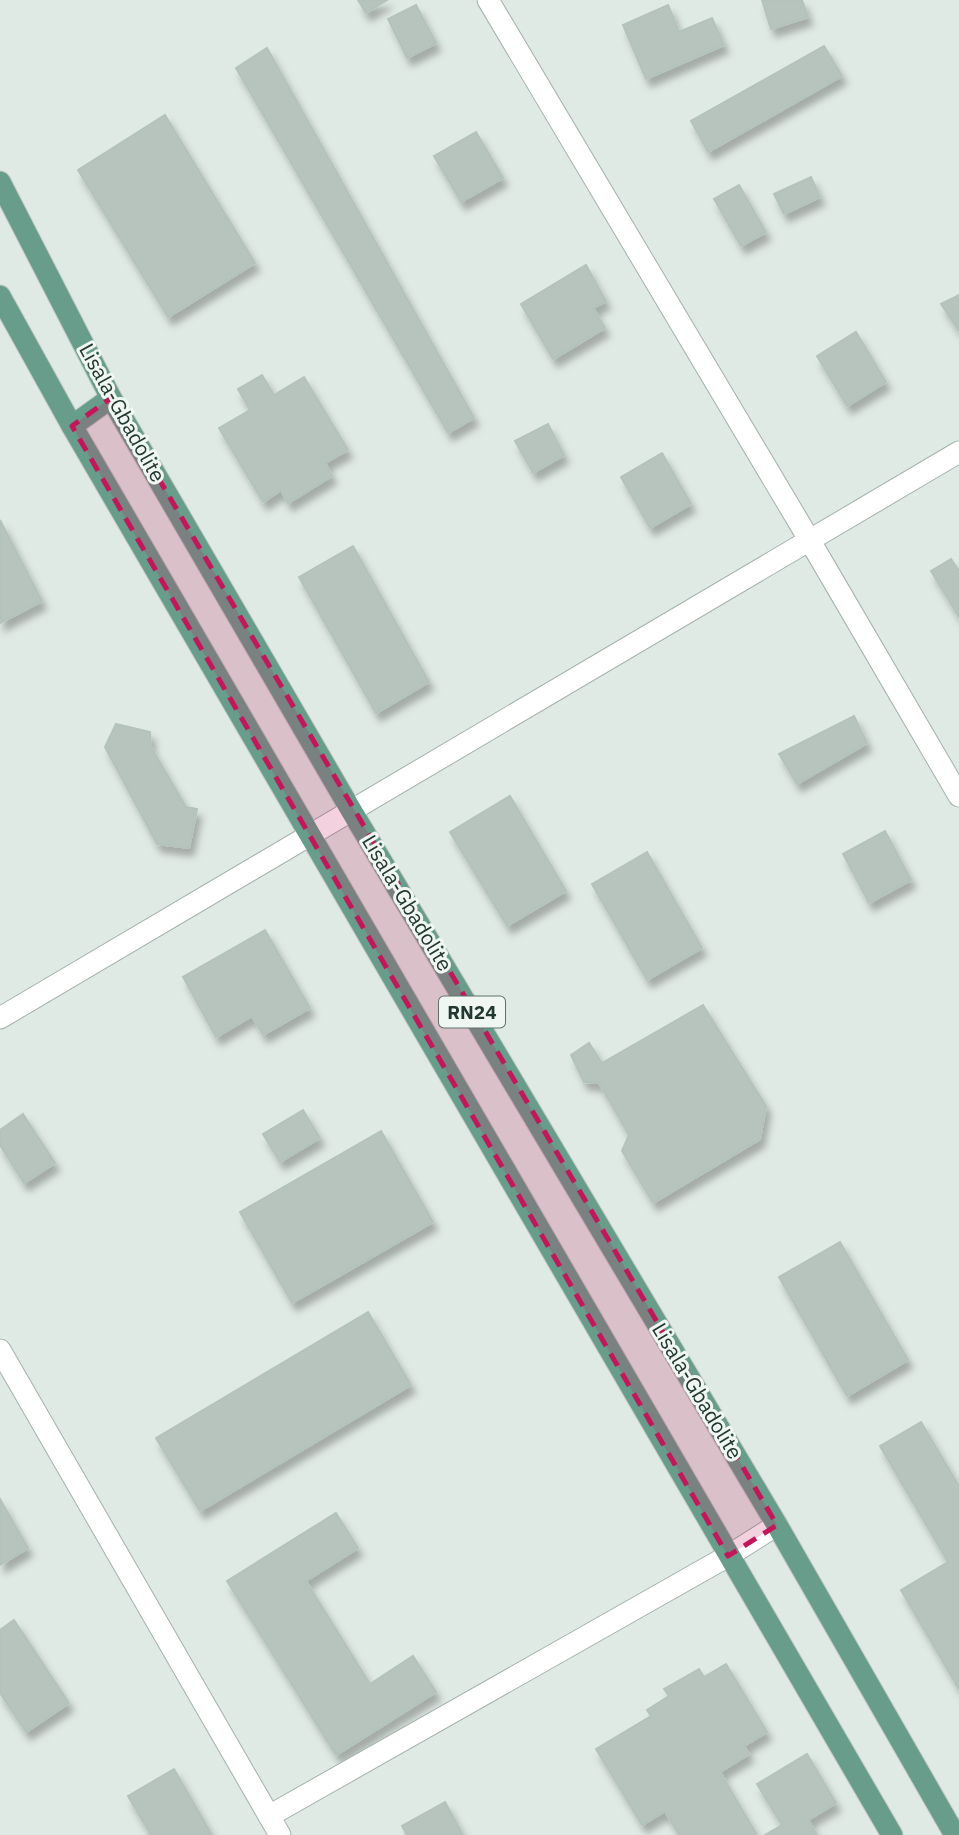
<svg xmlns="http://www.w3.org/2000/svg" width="959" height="1835" font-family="'IBM Plex Sans',sans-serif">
  <defs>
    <filter id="shadow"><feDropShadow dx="4.5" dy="8" stdDeviation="3.5" flood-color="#0004"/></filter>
  </defs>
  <rect width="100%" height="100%" fill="#e0eae5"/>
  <g fill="#b6c4bd" stroke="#b3c3bb" stroke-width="2" filter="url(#shadow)">
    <polygon points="358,0 387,0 366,13"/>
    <polygon points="762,0 802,0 808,17 771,29"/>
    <polygon points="416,5 436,43 407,58 388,19"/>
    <polygon points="668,5 679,32 712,18 724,45 646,79 623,25"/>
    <polygon points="824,46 842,76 708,152 691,121"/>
    <polygon points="267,48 474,418 448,433 236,68"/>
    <polygon points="165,115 255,263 168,317 78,170"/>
    <polygon points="476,132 503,178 461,202 434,156"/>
    <polygon points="811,177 820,197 784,214 774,194"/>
    <polygon points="739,185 766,232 741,246 714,199"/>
    <polygon points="586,265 606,301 593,308 605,328 553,359 521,304"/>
    <polygon points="959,295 959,331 941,304"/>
    <polygon points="856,332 886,382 847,406 817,356"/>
    <polygon points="262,375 274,395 304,377 348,450 325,463 332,476 288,503 281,490 263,502 219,428 250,410 238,389"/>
    <polygon points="548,424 564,455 533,473 515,441"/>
    <polygon points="662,453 691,504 650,528 621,477"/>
    <polygon points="0,520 42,601 0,623"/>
    <polygon points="353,546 429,682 376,713 299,577"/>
    <polygon points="951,559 959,571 959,617 931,571"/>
    <polygon points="854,716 867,743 797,784 779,754"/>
    <polygon points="116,724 150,732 151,747 186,807 197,809 189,848 157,844 105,747"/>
    <polygon points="510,796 566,891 507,926 450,832"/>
    <polygon points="885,831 911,880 869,903 843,854"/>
    <polygon points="647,852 702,948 647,980 592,884"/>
    <polygon points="265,930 310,1008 263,1035 252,1016 216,1037 183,977"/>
    <polygon points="703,1005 766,1106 760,1139 653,1203 622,1151 629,1135 599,1083 584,1082 571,1055 589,1043 602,1063"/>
    <polygon points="303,1110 320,1138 280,1162 263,1134"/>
    <polygon points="23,1114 55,1163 24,1183 0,1145 0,1130"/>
    <polygon points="381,1131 433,1222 292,1303 240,1212"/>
    <polygon points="840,1242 908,1360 847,1396 779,1277"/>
    <polygon points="368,1312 411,1385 200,1511 156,1438"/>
    <polygon points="921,1422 959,1486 959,1689 901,1590 948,1562 880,1446"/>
    <polygon points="0,1499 28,1548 0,1565"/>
    <polygon points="336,1513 358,1548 306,1581 370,1684 413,1656 436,1692 336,1755 227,1581"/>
    <polygon points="14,1620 69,1703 26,1732 0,1693 0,1630"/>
    <polygon points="726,1664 767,1732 744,1746 749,1754 720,1772 757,1835 679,1835 665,1811 642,1825 596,1749 651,1716 647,1710 669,1696 664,1689 699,1669 704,1677"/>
    <polygon points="807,1754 836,1803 808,1820 817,1835 765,1835 782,1825 757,1784"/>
    <polygon points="174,1769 212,1835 151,1835 128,1796"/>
    <polygon points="445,1802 463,1835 407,1835 402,1826"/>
  </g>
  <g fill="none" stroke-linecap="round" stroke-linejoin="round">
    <defs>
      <g id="street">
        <polyline points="488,0 810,541 959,796"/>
        <polyline points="0,1018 959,452"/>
        <polyline points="0,1350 280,1835"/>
        <polyline points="269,1816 728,1556 777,1525"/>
      </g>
      <g id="primary">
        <polyline points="0,182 111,398 351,810 777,1525 955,1835"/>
        <polyline points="0,296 72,426 892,1835"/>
        <polyline points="72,426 111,398"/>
      </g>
    </defs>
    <use href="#street" stroke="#a3b1ab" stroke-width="23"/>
    <use href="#primary" stroke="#c1c7c5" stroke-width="23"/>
    <use href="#street" stroke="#fff" stroke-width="21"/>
    <use href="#primary" stroke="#689c8b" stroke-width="21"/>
  </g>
  <path fill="#c2185b" fill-opacity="0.2" stroke="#c2185b" stroke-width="5" stroke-dasharray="14 9" stroke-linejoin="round" d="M111,398L777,1525L728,1556L72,426Z"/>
  <g text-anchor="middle" stroke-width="6" stroke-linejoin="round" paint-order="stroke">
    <rect fill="#f0f7f3" stroke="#60716b" stroke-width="2" x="439" y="996.5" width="66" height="31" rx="5"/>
    <g font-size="19" font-weight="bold" fill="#223831">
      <text x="472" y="1019">RN24</text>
    </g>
    <g font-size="21" fill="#223831" stroke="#f0f7f3">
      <text transform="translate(122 413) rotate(61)" y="7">Lisala-Gbadolite</text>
      <text transform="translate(407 903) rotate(59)" y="7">Lisala-Gbadolite</text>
      <text transform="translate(697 1391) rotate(59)" y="7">Lisala-Gbadolite</text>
    </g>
  </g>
</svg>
